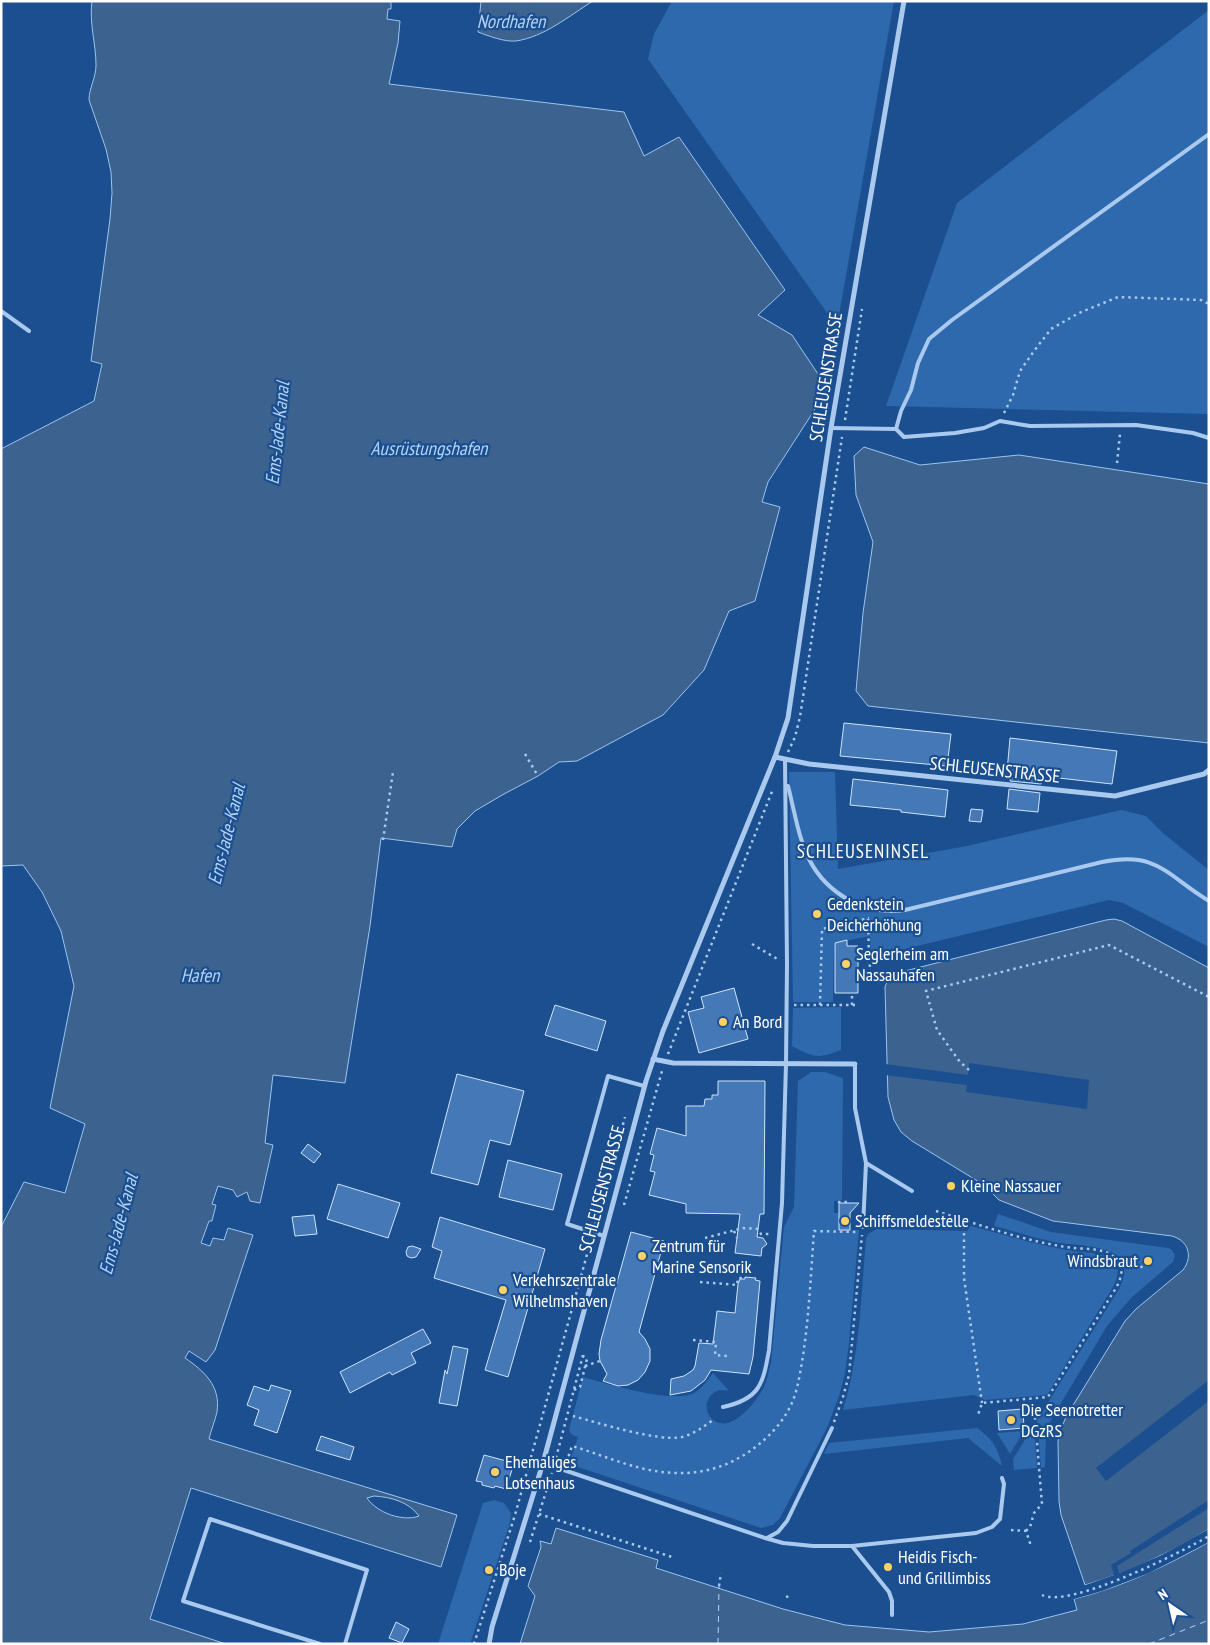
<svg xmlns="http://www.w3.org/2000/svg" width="1210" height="1645" font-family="'PT Sans Narrow',sans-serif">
  <rect width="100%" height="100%" fill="#1b4f8f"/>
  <g fill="#2e69ad">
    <polygon points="672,1 894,1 837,327 648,59 654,34"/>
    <polygon points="1209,10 1209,414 886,406 957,203"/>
    <polygon points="789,772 835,772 838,869 967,846 1121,810 1146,816 1164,834 1209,870 1209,947 1123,903 1109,900 871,957 870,936 834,943 833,1002 793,1002"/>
    <path d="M841,1007V1050C817,1059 814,1058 792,1046L793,1008Z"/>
    <path d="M811,1072H825L843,1078L842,1200L834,1201V1213H839V1230H859L849,1343L845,1373L839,1396L827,1428L780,1518L773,1525L761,1528L569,1464L578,1437L572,1435L569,1430L583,1377C608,1384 673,1404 694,1393C703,1388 707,1380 713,1373L729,1391C722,1389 716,1390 711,1395C700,1407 711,1427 727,1423C742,1420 761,1396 766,1382C768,1376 769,1369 771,1363L784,1227L794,1207L798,1081Z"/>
    <path d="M998,1214L1051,1232L1168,1248L1171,1249L1175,1255L1173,1262L1131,1298L1107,1326L1051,1420L1046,1437L1045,1467L1041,1468L1037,1420L1119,1289C1143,1243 1082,1247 1054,1242C1034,1238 1014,1231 994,1226Z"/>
    <path d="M968,1225C1005,1235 1042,1247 1081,1252C1091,1253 1103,1253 1111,1259C1121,1267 1118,1277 1113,1287L1047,1395L985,1400L974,1395L843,1410C860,1355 861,1296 866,1239L868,1234L877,1229L968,1231Z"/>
    <polygon points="1034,1425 1037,1468 1014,1470 1013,1459"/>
    <path d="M977,1428C992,1439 998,1447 1002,1466L968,1438L824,1454L829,1443Z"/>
    <polygon points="1024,1431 1010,1454 997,1433"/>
    <polygon points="494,1500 504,1503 511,1513 510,1523 470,1644 438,1644 483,1503"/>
  </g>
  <g fill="#3c6290" stroke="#9cc4f0" fill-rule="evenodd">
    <path d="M92,1H391V9H388L387,19L400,21L398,43L389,84L624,112L644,156L679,137L785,290L758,315L792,335L828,389L768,482L762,502L780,507L755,601L729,611L704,670L663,715L577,761L559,762L538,776L504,794L475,811L457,829L452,847L381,838L370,926L345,1083L273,1075L265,1143L273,1145L260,1203L250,1201L247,1192L237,1197L233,1190L218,1186L212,1204L216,1205L212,1221H209L201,1243L210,1246L213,1238L224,1240L228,1228L253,1235L215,1350L206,1362L189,1351L185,1358C204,1371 221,1386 217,1412C215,1421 211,1430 209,1439L457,1515L441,1567L191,1488L150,1619L226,1644H1V1227L24,1182L65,1193L85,1124L50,1108L74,986L61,931L42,892L23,865L1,866V449L94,401L102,364L91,361L110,219L112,193L111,172L106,149L89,100C89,88 96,78 96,65C96,44 89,23 92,1ZM374,1496C391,1497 409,1502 419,1516C403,1522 377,1513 367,1498Z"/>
    <path d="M481,1H593C569,16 544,37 516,41C504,42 489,36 478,32Z"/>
    <polygon points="864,447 920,465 1019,455 1209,484 1209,743 868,706 856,691 863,613 873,542 856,495 854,456"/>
    <path d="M1114,919L1122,921L1209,968V1529C1170,1553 1129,1572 1085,1585L1061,1515L1059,1501L1058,1442L1059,1433L1067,1415L1125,1321L1136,1309L1183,1270C1193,1257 1189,1241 1172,1236L1053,1221L999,1200L984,1185L912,1141L901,1132L894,1120L888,1097L885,987C888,978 892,975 901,972L1106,920Z"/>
    <path d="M556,1528L658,1560L656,1568L783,1609L845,1625L929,1632L1023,1624L1077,1610L1074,1599C1122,1587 1166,1566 1209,1542V1644H520L535,1596L528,1586L541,1547L540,1541L551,1544Z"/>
  </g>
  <g fill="#1b4f8f">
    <polygon points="969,1063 1089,1080 1087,1109 966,1092 967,1085 885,1075 885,1064 968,1075"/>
    <polygon points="1209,1380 1209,1401 1106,1481 1096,1468"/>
    <polygon points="1209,1500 1209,1508 1117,1566 1119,1573 1160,1556 1209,1529 1209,1532 1146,1565 1108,1580 1085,1587 1083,1586 1114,1575 1111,1565 1131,1553 1130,1551"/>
    <polygon points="1209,1539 1209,1542 1205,1544 1149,1573 1102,1591 1074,1599 1073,1596 1101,1589 1148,1571"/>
  </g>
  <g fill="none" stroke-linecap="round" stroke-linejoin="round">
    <g stroke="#b5d3f5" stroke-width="1" stroke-dasharray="6 5" stroke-linecap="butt">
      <polyline points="718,1644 719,1586"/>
      <polyline points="1149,1644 1209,1620"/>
    </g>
  </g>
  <g fill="#4478b7" stroke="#cfe3fa">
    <polygon points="844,723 951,734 947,766 840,756"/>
    <polygon points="1010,738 1117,751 1112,784 1041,776 1041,784 1010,781 1011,772 1007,772"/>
    <polygon points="853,779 948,790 945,817 901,812 901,810 850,805"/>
    <polygon points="1009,789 1040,793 1038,812 1007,809"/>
    <polygon points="971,809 983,810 981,822 969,821"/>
    <polygon points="847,940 847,946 858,946 858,993 835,993 835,943"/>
    <polygon points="734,988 748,1039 699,1053 688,1012 704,1008 701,997"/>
    <polygon points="555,1005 606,1021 597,1051 545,1035"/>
    <polygon points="457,1074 524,1091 510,1145 490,1140 478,1185 431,1173"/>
    <polygon points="718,1081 765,1081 764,1214 760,1214 757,1237 763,1238 767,1244 762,1248 761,1256 735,1253 740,1214 686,1213 686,1204 649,1195 655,1172 650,1171 654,1155 650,1154 657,1128 686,1136 686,1106 704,1106 705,1099 712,1099 712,1095 718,1095"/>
    <polygon points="308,1144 321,1154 314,1163 301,1153"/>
    <polygon points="508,1160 562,1174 553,1210 499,1197"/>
    <polygon points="338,1184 400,1203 388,1238 327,1219"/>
    <polygon points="839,1203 859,1203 850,1213 850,1230 839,1230"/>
    <polygon points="314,1215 317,1234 295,1236 292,1217"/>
    <polygon points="440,1217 545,1249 508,1377 485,1370 506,1300 434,1278 442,1251 432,1247"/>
    <polygon points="631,1232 664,1241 639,1332 645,1339 650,1349 650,1361 645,1372 638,1380 628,1385 618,1386 603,1381 607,1374 600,1361 599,1354 601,1340"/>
    <polygon points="412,1246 421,1249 416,1257 411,1258 407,1256 406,1252 408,1247"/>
    <polygon points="745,1277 756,1278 755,1280 760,1281 753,1357 749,1374 711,1370 705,1380 691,1391 670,1395 671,1379 684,1376 693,1370 695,1366 699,1343 713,1344 717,1311 735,1313 738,1284 740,1279 745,1279"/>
    <polygon points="423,1329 431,1343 411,1353 416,1363 392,1375 390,1372 350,1393 340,1372"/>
    <polygon points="453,1346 468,1349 457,1406 439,1403 445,1370 447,1374"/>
    <polygon points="271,1385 291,1391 277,1433 254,1425 259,1410 247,1405 254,1386 269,1391"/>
    <polygon points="1023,1409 1024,1428 999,1430 998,1411"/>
    <polygon points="321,1436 354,1447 350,1460 316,1450"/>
    <polygon points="484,1455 514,1463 506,1489 495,1486 494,1488 482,1485 482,1482 476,1481"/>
    <polygon points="396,1622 409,1629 402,1643 389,1638"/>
  </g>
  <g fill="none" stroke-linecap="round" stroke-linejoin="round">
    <g stroke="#a9c9ee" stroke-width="2.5" stroke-dasharray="2.5 4" stroke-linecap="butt">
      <polyline points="1004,413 1013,395 1020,371 1034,351 1051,329 1079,313 1118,297 1201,300 1209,304"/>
      <polyline points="845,420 862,309"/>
      <polyline points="1117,463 1120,434"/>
      <polyline points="788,752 795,737 800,717 842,437"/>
      <polyline points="525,754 538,776"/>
      <polyline points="383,840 393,772"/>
      <polyline points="868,919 869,960 870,967"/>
      <polyline points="752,944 779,960"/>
      <polyline points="794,1005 857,1005"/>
      <polyline points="820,1005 822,929 869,918"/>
      <polyline points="852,1005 852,993"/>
      <polyline points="668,1054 773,789"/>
      <polyline points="969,1070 960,1062 937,1030 926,991 1109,945 1209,997"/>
      <polyline points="839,1203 839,1202 850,1202"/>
      <polyline points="624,1205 662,1071"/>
      <path d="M936,1211C980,1225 1027,1242 1073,1248C1086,1249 1104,1248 1114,1257C1125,1266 1122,1277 1116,1288L1048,1397L982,1403L978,1415"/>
      <polyline points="964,1220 964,1278 982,1403"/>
      <polyline points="595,1225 625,1117"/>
      <polyline points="734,1231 737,1238"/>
      <polyline points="705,1238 743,1228 758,1229 761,1234 770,1234"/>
      <circle cx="1148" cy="1261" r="4.5"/>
      <polyline points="1121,1266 1139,1268 1146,1265"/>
      <polyline points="700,1282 737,1285 738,1278 745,1278"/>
      <polyline points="693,1340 716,1342 715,1355 728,1356 728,1358"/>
      <polyline points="585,1366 600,1361"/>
      <polyline points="574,1390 580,1387 587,1359 583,1356"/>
      <path d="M573,1416C599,1423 658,1442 682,1437C694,1434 703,1427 713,1420"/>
      <polyline points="834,1422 843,1397 849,1375 862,1235"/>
      <polyline points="556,1458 583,1355"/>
      <path d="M563,1460L569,1455L572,1446C606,1456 639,1472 675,1473C702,1474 727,1467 750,1451C766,1440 781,1425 790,1407C798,1391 800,1373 803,1356C809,1315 811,1273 814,1231L856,1232"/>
      <polyline points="539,1514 675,1558"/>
      <polyline points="1011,1530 1026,1531 1031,1546"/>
      <polyline points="1026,1531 1030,1527 1034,1513 1042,1504 1035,1418"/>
      <polyline points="530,1542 552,1473"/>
      <polyline points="719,1586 721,1573"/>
      <path d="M1042,1595C1069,1609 1182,1552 1209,1536"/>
      <polyline points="786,1597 790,1596"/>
      <polyline points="474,1644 515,1515 591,1240"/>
    </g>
    <g stroke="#a9c9ee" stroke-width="4">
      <polyline points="1,311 29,331"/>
      <polyline points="831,428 896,429 904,437 955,433 984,428 1000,421 1030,426 1136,425 1193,433 1209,438"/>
      <polyline points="896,429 901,411 911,390 918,363 929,339 952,320 1209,134"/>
      <path d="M788,786C800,833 802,874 849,900C867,910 884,913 905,910L1102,862C1158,851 1166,875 1209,901"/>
      <polyline points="855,1064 855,1108 866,1163 912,1191"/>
      <polyline points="863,1227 866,1163"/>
      <polyline points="604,1236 567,1224 608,1076 644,1086"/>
      <path d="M723,1407C760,1399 763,1384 769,1350L782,1203L786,1064L787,965L785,759"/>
      <polyline points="543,1463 765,1538 783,1543 813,1546 852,1546 976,1533 992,1527 1000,1519 1004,1484 1002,1478"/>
      <polyline points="767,1538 778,1532 787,1521 832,1428"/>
      <polyline points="852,1546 889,1592 892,1601 892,1615"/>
      <polyline points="320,1644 183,1601 210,1519 367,1570 345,1644"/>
    </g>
    <g stroke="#a9c9ee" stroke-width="5">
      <polyline points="775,757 809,764 1115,796 1204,774 1209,770"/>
      <polyline points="653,1059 673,1063 855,1064"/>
      <polyline points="489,1644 492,1627 543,1463 646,1081 663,1031 775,757 788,718 831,428 904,1"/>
    </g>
  </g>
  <g fill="#ffd166" stroke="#1b4f8f" stroke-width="2">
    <circle cx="817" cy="914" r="5"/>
    <circle cx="846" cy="964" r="5"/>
    <circle cx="723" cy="1022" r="5"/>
    <circle cx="951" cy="1186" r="5"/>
    <circle cx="845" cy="1221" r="5"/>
    <circle cx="642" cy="1256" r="5"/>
    <circle cx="1148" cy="1261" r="5"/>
    <circle cx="503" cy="1290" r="5"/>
    <circle cx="1011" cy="1420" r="5"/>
    <circle cx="495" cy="1472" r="5"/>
    <circle cx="888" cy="1567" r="5"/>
    <circle cx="489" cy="1570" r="5"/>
  </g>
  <g text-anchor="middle" stroke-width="4.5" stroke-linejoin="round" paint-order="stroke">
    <g font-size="18" fill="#fff" stroke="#1b4f8f">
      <text transform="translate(826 377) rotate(-81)" y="6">SCHLEUSENSTRASSE</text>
      <text transform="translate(995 770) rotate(6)" y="6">SCHLEUSENSTRASSE</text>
      <text transform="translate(602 1189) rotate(-75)" y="6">SCHLEUSENSTRASSE</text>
    </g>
    <g font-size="18" fill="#fff" stroke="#1b4f8f" text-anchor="start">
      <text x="827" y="910">Gedenkstein<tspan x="827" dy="21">Deicherhöhung</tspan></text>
      <text x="856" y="960">Seglerheim am<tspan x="856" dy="21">Nassauhafen</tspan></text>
      <text x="733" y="1028">An Bord</text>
      <text x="961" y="1192">Kleine Nassauer</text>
      <text x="855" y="1227">Schiffsmeldestelle</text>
      <text x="652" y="1252">Zentrum für<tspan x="652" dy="21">Marine Sensorik</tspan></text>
      <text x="1138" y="1267" text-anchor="end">Windsbraut</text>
      <text x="513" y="1286">Verkehrszentrale<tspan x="513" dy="21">Wilhelmshaven</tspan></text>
      <text x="1021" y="1416">Die Seenotretter<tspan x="1021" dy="21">DGzRS</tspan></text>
      <text x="505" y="1468">Ehemaliges<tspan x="505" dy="21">Lotsenhaus</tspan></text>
      <text x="898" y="1563">Heidis Fisch-<tspan x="898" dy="21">und Grillimbiss</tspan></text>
      <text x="499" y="1576">Boje</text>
    </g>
    <g font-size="19" font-style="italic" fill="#b5d3f5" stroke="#1b4f8f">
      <text x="511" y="28">Nordhafen</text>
      <text transform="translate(277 433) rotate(-84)" y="7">Ems-Jade-Kanal</text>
      <text x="429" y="455">Ausrüstungshafen</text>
      <text transform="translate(226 834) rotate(-76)" y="7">Ems-Jade-Kanal</text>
      <text x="200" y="982">Hafen</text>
      <text transform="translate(118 1224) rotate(-75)" y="7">Ems-Jade-Kanal</text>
    </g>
    <g font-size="19" letter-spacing="1" fill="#fff" stroke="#1b4f8f">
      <text x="863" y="858">SCHLEUSENINSEL</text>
    </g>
  </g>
  <rect width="1210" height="1645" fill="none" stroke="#ffffff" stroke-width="5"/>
  <g transform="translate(1170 1605) rotate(326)" stroke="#1b4f8f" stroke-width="4" paint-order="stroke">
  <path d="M0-4L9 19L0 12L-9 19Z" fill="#ffffff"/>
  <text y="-8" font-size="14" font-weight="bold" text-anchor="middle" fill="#ffffff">N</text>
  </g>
</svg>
